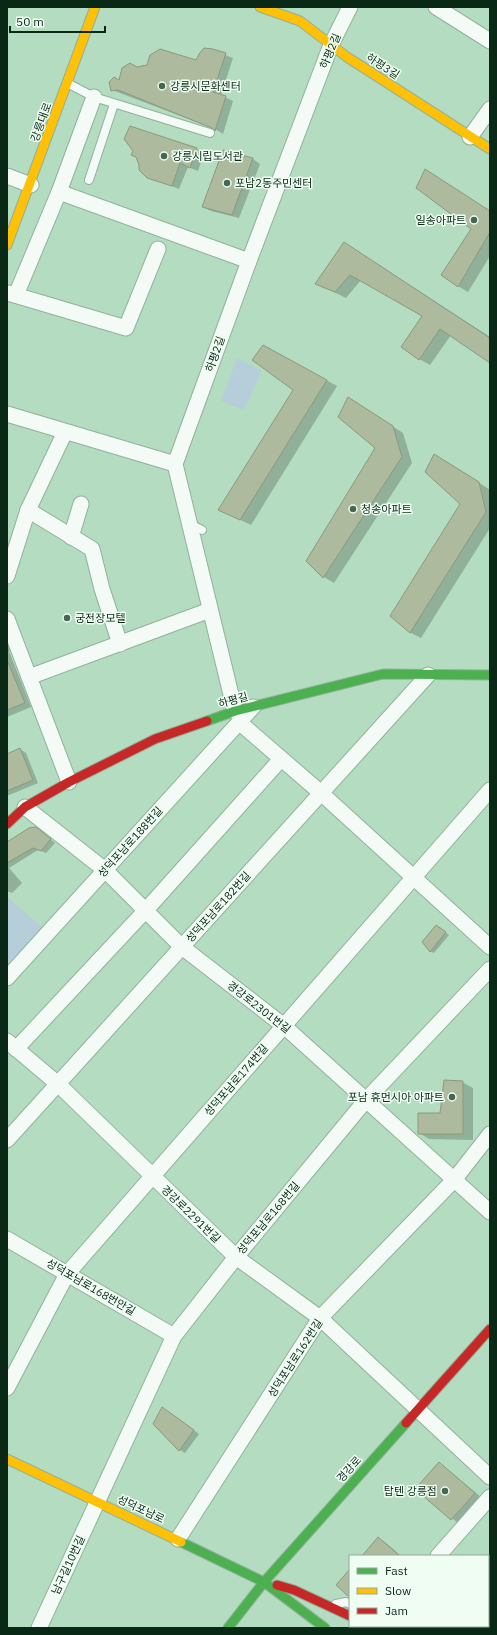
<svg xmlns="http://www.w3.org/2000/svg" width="497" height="1635" font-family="'IBM Plex Sans','Noto Sans KR',sans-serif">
  <rect width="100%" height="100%" fill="#b4dcc0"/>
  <g fill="#b6ceda">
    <polygon points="237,358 262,371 244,410 221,401"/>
    <polygon points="7,897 43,928 7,968"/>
  </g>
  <g fill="#0003">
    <polygon points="212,50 233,58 221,95 233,101 223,134 215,129 112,90 120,81 137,68 197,61"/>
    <polygon points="131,127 197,149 204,153 198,171 188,167 179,189 148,177 134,151"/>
    <polygon points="224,151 253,159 260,164 239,218 211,211 203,207"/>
    <polygon points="490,211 490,256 468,292 458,286 472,229"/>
    <polygon points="354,249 490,337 490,362 451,335 430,365 419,359 423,316 361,280 346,298 317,284"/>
    <polygon points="264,346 337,386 251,525 220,510 295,390"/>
    <polygon points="358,404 403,433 412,463 334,583 324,577 308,561 376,448"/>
    <polygon points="444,461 489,489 490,528 421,638 411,633 392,616 462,503"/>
    <polygon points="7,634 13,650 9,651 31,707 7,717"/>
    <polygon points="20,749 26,753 38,783 7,796 7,755"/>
    <polygon points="41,831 55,843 46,853 38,850 9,868 22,883 12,893 7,891 7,843"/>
    <polygon points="440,929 449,935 434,953 430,951"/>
    <polygon points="462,1082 473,1088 473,1140 429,1139 419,1133 441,1114"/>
    <polygon points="168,1411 199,1434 185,1453 180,1450"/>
    <polygon points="439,1463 481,1497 459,1524 417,1489"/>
    <polygon points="378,1538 386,1543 401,1556 363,1556"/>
  </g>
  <g fill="#adba9e" stroke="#8b997d">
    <polygon points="204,48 213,49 226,53 213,92 226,96 215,131 212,128 118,90 111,91 109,82 114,77 119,80 122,68 130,63 137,67 147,65 150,55 160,49 196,60 199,54"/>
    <polygon points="130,126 197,148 190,168 180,163 172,186 147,178 139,170 139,165 136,157 131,155 133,151 124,139"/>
    <polygon points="223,150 253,158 232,215 202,207"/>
    <polygon points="425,169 490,211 490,232 458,287 441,275 471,229 416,188"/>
    <polygon points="344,242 490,338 490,363 440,329 419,360 401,347 422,316 350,275 335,292 315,284"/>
    <polygon points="263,345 327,380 240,520 218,510 293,390 252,360"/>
    <polygon points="348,397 393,426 402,457 323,578 306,561 375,448 338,417"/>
    <polygon points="434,454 479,482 486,512 410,633 390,616 460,504 425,472"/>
    <polygon points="7,660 25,703 7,710"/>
    <polygon points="20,748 33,780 7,791 7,754"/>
    <polygon points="36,827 51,839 41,851 33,848 7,863 7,842 29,828"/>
    <polygon points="436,925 446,932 430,952 422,942"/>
    <polygon points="444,1080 463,1081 463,1134 418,1134 418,1113 440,1113"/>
    <polygon points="162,1407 194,1430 179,1451 153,1424"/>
    <polygon points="439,1462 475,1493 451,1520 415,1489"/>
    <polygon points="378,1537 400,1556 362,1556"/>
    <polygon points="350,1569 350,1598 336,1585"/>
  </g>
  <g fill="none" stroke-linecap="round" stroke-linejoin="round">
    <defs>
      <g id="lane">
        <polyline points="69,84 94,97 210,133"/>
        <polyline points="89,180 114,104"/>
        <polyline points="190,524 202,530"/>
        <polyline points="336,1604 346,1602 350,1604"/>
        <polyline points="391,1626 395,1628"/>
      </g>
      <g id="street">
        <polyline points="436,7 490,41"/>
        <polyline points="470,137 490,109"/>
        <polyline points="7,176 31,185"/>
        <polyline points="59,192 249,261"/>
        <polyline points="8,293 126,328 158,249"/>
        <polyline points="16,295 59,192 94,97"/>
        <polyline points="7,414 175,464"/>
        <polyline points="28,510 92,549 102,589 120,644"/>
        <polyline points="71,537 81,504"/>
        <polyline points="7,576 28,510 65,432"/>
        <polyline points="7,619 69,782"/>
        <polyline points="29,677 210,610"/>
        <polyline points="235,711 175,464 249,261 331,45 350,7"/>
        <polyline points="239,722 321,793 490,947"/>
        <polyline points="25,807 105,870 182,947 284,1026 490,1212"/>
        <polyline points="7,978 253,707"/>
        <polyline points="7,1041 58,1084 236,1257 320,1318 490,1477"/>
        <polyline points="16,1049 146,910 281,759"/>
        <polyline points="7,1140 428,675"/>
        <polyline points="7,1239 174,1336"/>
        <polyline points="7,1388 67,1274 490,790"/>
        <polyline points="178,1539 320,1318 454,1180 490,1134"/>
        <polyline points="438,1556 490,1497"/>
        <polyline points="39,1628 174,1336 236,1257 366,1100 490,969"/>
      </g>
      <g id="fast">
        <polyline points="207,721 235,711 383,674 490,675"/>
        <polyline points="181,1542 264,1582 325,1628"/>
        <polyline points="228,1628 264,1582 406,1423"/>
      </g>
      <g id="slow">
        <polyline points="260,7 300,21 347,57 490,149"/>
        <polyline points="7,245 95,7"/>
        <polyline points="7,1459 181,1542"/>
        <polyline points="368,1626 372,1628"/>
      </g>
      <g id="jam">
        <polyline points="7,824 25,807 69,782 155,739 207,721"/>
        <polyline points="406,1423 490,1329"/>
        <polyline points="277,1585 294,1590 350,1616"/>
      </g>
    </defs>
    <use href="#lane" stroke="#91b19b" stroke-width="10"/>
    <use href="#street" stroke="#91b19b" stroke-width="17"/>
    <use href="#fast" stroke="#91b19b" stroke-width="11"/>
    <use href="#slow" stroke="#91b19b" stroke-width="11"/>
    <use href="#jam" stroke="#91b19b" stroke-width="11"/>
    <use href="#lane" stroke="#f4faf6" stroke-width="8"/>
    <use href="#street" stroke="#f4faf6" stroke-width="15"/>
    <use href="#fast" stroke="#4caf50" stroke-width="9"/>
    <use href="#slow" stroke="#ffc107" stroke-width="9"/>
    <use href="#jam" stroke="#c62828" stroke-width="9"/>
  </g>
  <g fill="#466752" stroke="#effdf3" stroke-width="1.5">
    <circle cx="162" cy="86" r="4"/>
    <circle cx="164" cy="156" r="4"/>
    <circle cx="227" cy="183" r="4"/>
    <circle cx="474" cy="220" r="4"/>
    <circle cx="353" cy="509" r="4"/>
    <circle cx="67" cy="618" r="4"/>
    <circle cx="452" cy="1097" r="4"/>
    <circle cx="445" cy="1491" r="4"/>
  </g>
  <g text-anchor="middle" stroke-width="3" stroke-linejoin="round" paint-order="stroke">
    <g font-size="11" fill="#0a2816" stroke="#effdf3">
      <text transform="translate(330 51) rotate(-67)" y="4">하평2길</text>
      <text transform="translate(383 66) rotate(33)" y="4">하평3길</text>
      <text transform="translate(41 122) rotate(-70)" y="4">강릉대로</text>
      <text transform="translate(215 354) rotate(-70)" y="4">하평2길</text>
      <text transform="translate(233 700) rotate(-16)" y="4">하평길</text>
      <text transform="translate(130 842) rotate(-48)" y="4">성덕포남로188번길</text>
      <text transform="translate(218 907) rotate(-48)" y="4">성덕포남로182번길</text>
      <text transform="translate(259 1007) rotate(38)" y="4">경강로2301번길</text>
      <text transform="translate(236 1080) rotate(-49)" y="4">성덕포남로174번길</text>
      <text transform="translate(191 1214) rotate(44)" y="4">경강로2291번길</text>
      <text transform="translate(268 1218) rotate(-50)" y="4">성덕포남로168번길</text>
      <text transform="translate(91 1287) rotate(30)" y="4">성덕포남로168번안길</text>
      <text transform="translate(295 1358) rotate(-57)" y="4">성덕포남로162번길</text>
      <text transform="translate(349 1469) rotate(-48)" y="4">경강로</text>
      <text transform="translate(141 1509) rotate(25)" y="4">성덕포남로</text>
      <text transform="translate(68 1565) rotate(-65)" y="4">남구길10번길</text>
    </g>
    <g font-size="11" fill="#0a2816" stroke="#effdf3" text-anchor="start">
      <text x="170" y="90">강릉시문화센터</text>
      <text x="172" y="160">강릉시립도서관</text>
      <text x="235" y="187">포남2동주민센터</text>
      <text x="466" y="224" text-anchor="end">일송아파트</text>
      <text x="361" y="513">청송아파트</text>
      <text x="75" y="622">궁전장모텔</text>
      <text x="444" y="1101" text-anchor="end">포남 휴먼시아 아파트</text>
      <text x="437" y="1495" text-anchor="end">탑텐 강릉점</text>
    </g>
  </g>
  <rect width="497" height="1635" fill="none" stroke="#0a2816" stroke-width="16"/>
  <rect x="349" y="1555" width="140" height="72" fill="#effdf3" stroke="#93a89b"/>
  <rect x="357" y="1568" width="20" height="6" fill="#4caf50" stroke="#93a89b"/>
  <text x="385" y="1575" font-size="12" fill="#0a2816">Fast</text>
  <rect x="357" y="1588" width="20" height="6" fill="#ffc107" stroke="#93a89b"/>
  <text x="385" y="1595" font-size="12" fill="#0a2816">Slow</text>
  <rect x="357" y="1608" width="20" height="6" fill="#c62828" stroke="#93a89b"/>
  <text x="385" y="1615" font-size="12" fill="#0a2816">Jam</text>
  <path d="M10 26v6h95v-6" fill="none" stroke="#0a2816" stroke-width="2"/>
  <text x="16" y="26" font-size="12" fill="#0a2816" stroke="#effdf3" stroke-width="3" paint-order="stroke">50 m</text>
</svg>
